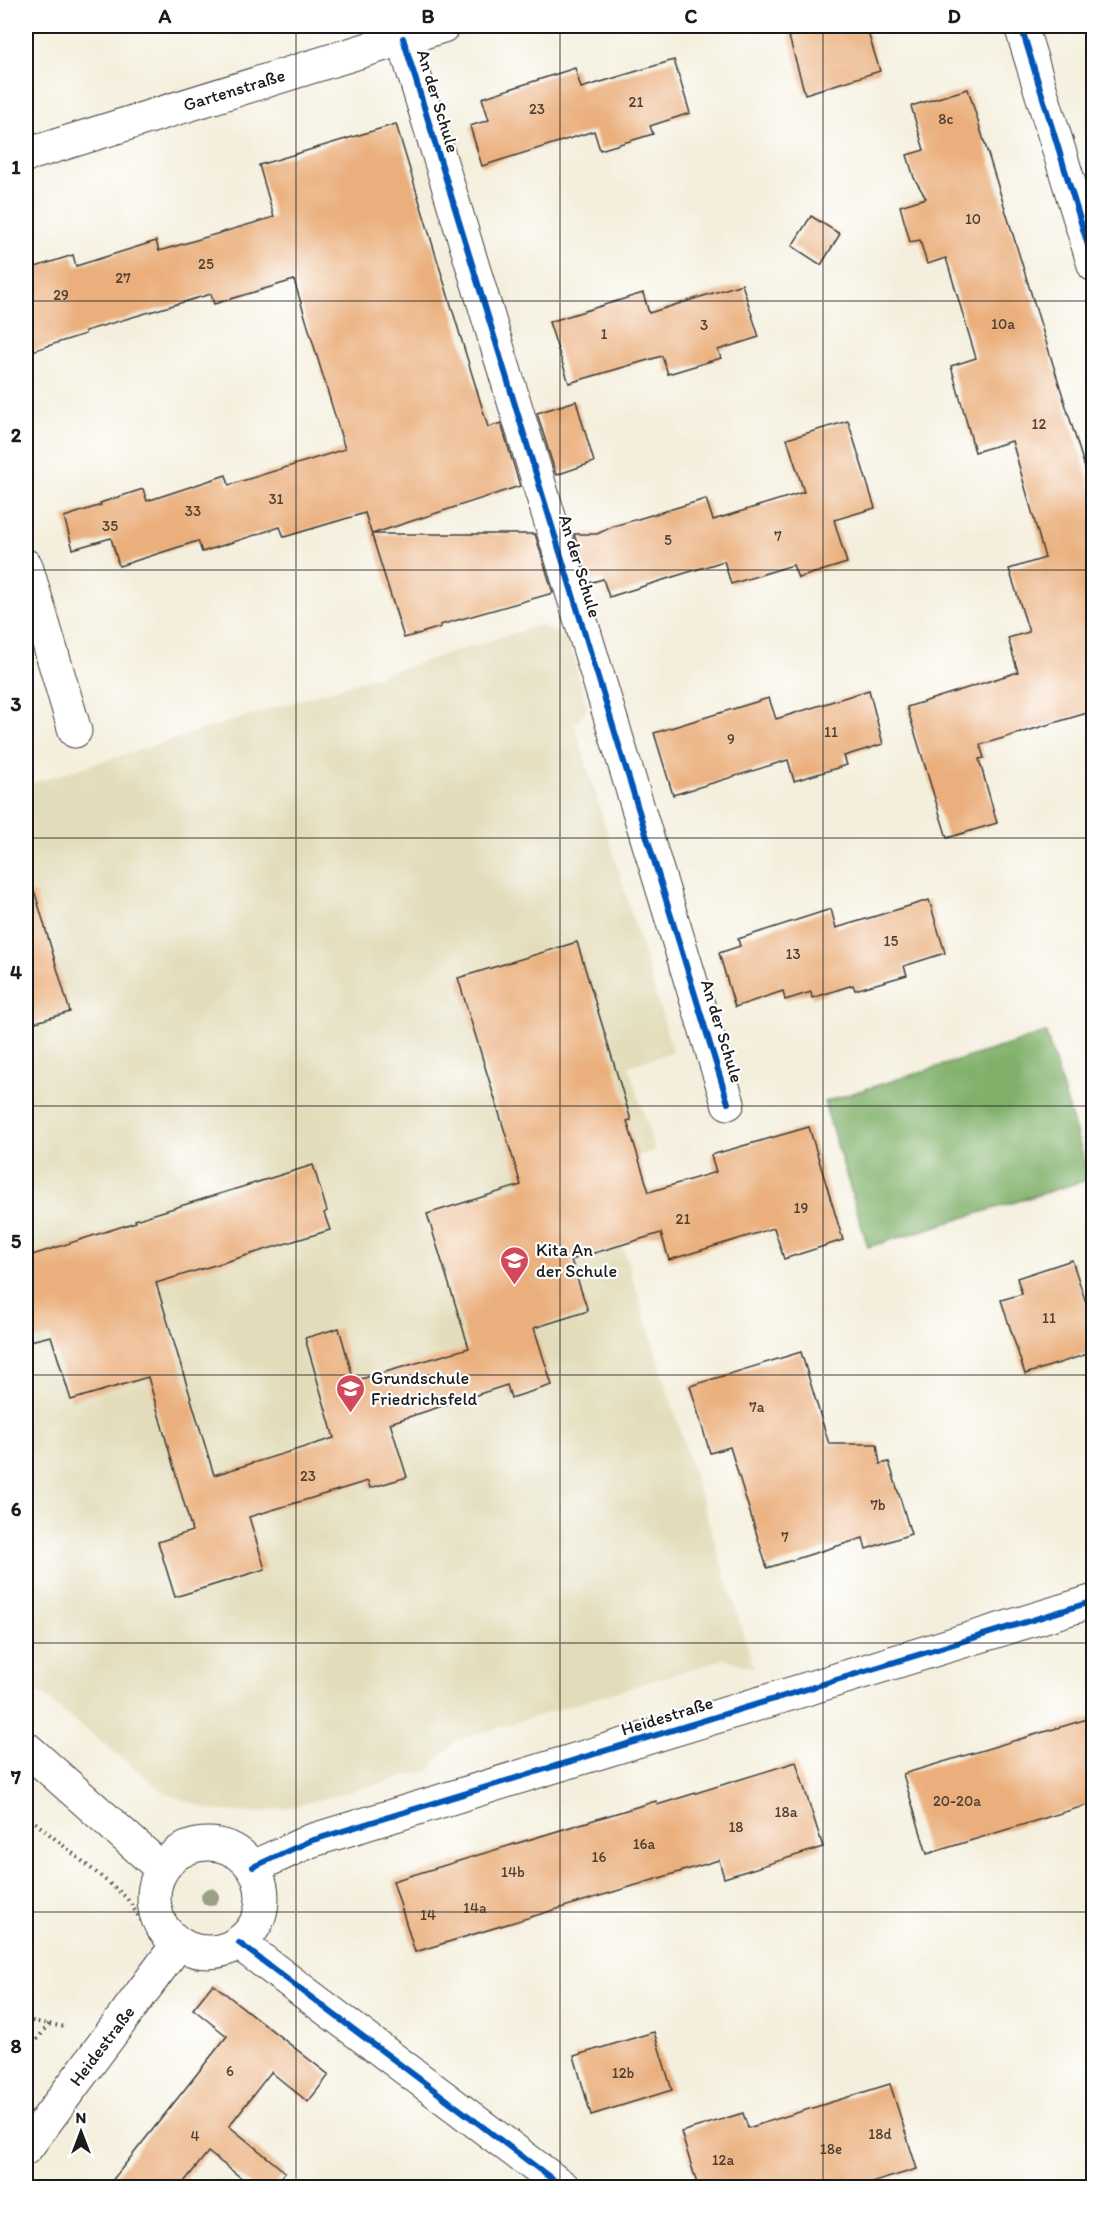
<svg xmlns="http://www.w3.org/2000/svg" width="1119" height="2213" font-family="Itim,sans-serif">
  <rect width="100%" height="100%" fill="#fff"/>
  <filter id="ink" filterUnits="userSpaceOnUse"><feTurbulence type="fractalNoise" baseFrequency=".0167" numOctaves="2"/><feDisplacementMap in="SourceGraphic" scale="12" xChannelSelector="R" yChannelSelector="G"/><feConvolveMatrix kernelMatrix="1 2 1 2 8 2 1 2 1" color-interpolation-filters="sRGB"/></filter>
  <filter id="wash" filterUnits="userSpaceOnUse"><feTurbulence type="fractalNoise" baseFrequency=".008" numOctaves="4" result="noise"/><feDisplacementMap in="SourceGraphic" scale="24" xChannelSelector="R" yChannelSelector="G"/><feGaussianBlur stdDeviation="1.35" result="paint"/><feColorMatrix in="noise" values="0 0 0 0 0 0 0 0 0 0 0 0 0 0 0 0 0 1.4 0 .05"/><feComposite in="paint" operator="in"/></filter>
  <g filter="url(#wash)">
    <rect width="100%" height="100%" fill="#f4efdd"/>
    <polygon fill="#e3dcba" points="541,625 569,640 587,709 575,725 673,1052 629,1066 655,1151 598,1167 754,1668 724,1659 455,1741 430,1770 295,1806 256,1813 211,1810 167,1794 26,1682 26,785"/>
    <polygon fill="#80b069" stroke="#4e6642" stroke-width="1.5" points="1046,1033 1090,1179 868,1247 824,1102"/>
    <g id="blocks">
      <g fill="#eaaf7c">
        <polygon points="786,26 866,26 880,71 805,94"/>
        <polygon points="674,60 690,113 650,126 653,134 600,150 594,131 482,166 470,126 489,120 482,98 575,68 581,88"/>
        <polygon points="968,89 1094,497 1094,711 980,745 984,758 979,759 997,823 947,838 907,707 1018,672 1008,638 1029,632 1009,569 1045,558 1012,441 975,452 951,366 976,358 946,258 927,264 920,240 910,242 900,206 926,198 914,178 907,155 924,150 911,106"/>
        <polygon points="396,124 488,427 501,423 520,486 372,534 535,534 553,593 440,625 441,627 404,638 365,513 284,537 280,527 202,552 198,541 119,566 111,538 73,549 64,517 101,505 100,503 143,489 147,501 226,475 229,485 345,449 294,280 214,304 211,294 85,331 85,334 26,353 26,270 73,255 76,266 156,241 159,251 274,217 259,165"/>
        <polygon points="811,216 840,234 821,265 792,246"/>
        <polygon points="742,284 759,337 718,350 721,358 668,374 662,356 569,383 549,322 643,293 649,313"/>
        <polygon points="576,401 594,462 556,475 537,413"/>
        <polygon points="848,421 875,508 834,520 847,563 798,578 793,565 731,584 724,561 609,597 603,579 589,583 574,534 597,534 614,526 706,499 713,520 804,492 787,439"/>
        <polygon points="869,690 883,744 844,756 847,765 794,781 788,760 673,795 654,733 769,698 776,719"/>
        <polygon points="35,893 70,1012 26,1025 26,894"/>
        <polygon points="929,900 945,953 904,966 907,975 855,990 853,985 812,998 811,992 785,1000 783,991 735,1007 719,953 740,946 738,939 831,909 836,928"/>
        <polygon points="577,942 631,1120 627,1121 649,1192 716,1172 711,1155 809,1127 843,1240 784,1259 774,1228 669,1260 661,1233 571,1260 588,1311 534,1328 552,1385 511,1398 507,1385 390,1423 407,1477 370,1488 368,1481 249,1517 265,1569 175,1597 158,1542 192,1531 148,1377 71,1400 51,1336 26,1342 26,1257 136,1222 135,1220 313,1165 327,1211 324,1213 330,1230 156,1283 214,1475 334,1438 305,1338 339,1328 354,1381 469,1348 427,1214 521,1185 458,978"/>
        <polygon points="1072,1260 1094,1327 1094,1352 1025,1374 1001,1300 1022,1294 1017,1278"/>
        <polygon points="801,1352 829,1444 877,1444 880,1464 889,1462 911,1534 866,1549 863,1538 767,1568 730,1447 710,1453 690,1386"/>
        <polygon points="1094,1717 1094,1803 927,1854 903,1774"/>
        <polygon points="796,1762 823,1847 724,1878 719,1860 415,1952 393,1881 656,1801 657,1805"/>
        <polygon points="213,1984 329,2075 308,2102 271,2072 229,2126 285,2172 273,2187 253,2187 208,2152 180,2187 107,2187 227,2036 193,2009"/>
        <polygon points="654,2032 672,2090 591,2115 574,2056"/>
        <polygon points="890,2084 917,2169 858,2187 698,2187 681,2132 743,2113 748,2128"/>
      </g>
    </g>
  </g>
  <g filter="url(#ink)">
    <use href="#blocks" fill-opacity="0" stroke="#3c3c39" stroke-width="1.5"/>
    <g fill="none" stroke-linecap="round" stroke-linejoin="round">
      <defs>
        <g id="street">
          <polyline points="1021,26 1094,265"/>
          <polyline points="403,38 728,1103"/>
          <polyline points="26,155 443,26"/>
          <polyline points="26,566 75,731"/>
          <polyline points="26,1748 162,1869"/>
          <circle cx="208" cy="1898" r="54"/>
          <polyline points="253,1867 310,1841 1094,1601"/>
          <polyline points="239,1943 564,2188"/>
          <polyline points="26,2148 178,1944"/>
        </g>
      </defs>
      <use href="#street" stroke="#3c3c39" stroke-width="35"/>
      <g stroke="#3c3c39" stroke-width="4" stroke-dasharray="1.5 4.5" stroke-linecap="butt">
        <polyline points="26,1815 126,1897 143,1923"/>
        <polyline points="26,2020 66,2027"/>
        <polyline points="26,2054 49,2024"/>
      </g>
      <use href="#street" stroke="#fff" stroke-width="33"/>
      <defs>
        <g id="cycleway">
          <polyline points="1021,26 1094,265"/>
          <polyline points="403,38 728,1103"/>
          <polyline points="253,1867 310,1841 1094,1601"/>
          <polyline points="239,1943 564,2188"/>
        </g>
      </defs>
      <use href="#cycleway" stroke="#fff" stroke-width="10"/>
      <use href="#cycleway" stroke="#0057b8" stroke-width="6"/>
    </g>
    <circle fill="#9aa187" cx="210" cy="1897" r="9"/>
  </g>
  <path fill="none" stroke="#1c1c1c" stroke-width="1.5" stroke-opacity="0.55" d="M296,26V2188M560,26V2188M823,26V2188M26,301H1094M26,570H1094M26,838H1094M26,1106H1094M26,1375H1094M26,1643H1094M26,1912H1094"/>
  <defs>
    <symbol id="school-pin" viewBox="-11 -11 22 30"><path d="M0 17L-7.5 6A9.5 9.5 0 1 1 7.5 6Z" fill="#d1495b" stroke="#fff"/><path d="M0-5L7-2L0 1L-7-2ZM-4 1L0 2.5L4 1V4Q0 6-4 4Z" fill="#fff"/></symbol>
  </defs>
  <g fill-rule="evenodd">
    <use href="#school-pin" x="498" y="1244" width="33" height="45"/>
    <use href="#school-pin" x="334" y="1372" width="33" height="45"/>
  </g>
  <g text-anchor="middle" stroke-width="4.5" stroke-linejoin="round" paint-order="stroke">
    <g font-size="15" fill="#504134">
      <text x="636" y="107">21</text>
      <text x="537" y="114">23</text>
      <text x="946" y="124">8c</text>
      <text x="973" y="224">10</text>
      <text x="206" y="269">25</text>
      <text x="123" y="283">27</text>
      <text x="61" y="300">29</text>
      <text x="1003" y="329">10a</text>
      <text x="704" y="330">3</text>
      <text x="604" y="339">1</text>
      <text x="1039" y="429">12</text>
      <text x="276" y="504">31</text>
      <text x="193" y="516">33</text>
      <text x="110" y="531">35</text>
      <text x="778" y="541">7</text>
      <text x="668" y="545">5</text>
      <text x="831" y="737">11</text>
      <text x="731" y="744">9</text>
      <text x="891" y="946">15</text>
      <text x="793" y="959">13</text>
      <text x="801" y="1213">19</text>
      <text x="683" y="1224">21</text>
      <text x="1049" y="1323">11</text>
      <text x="757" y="1412">7a</text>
      <text x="308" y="1481">23</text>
      <text x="878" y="1510">7b</text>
      <text x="785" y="1542">7</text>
      <text x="957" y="1806">20-20a</text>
      <text x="786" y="1817">18a</text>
      <text x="736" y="1832">18</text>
      <text x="644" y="1849">16a</text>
      <text x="599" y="1862">16</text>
      <text x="513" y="1877">14b</text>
      <text x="475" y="1913">14a</text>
      <text x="428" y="1920">14</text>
      <text x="230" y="2076">6</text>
      <text x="623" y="2078">12b</text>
      <text x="880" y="2139">18d</text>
      <text x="195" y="2141">4</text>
      <text x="831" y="2154">18e</text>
      <text x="723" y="2165">12a</text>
    </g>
    <g font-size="18" fill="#1c1c1c" stroke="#fff">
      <text transform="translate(234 90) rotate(-17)" y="6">Gartenstraße</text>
      <text transform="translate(438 101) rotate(73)" y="6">An der Schule</text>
      <text transform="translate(580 566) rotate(73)" y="6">An der Schule</text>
      <text transform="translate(722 1031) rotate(73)" y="6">An der Schule</text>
      <text transform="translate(667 1716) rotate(-17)" y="6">Heidestraße</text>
      <text transform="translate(102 2046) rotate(-53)" y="6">Heidestraße</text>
    </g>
    <g font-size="18" fill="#1c1c1c" stroke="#fff" text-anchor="start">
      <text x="536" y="1256">Kita An<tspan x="536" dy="21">der Schule</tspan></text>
      <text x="371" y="1384">Grundschule<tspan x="371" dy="21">Friedrichsfeld</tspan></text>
    </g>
  </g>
  <rect width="1119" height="2213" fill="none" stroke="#fff" stroke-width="66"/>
  <g transform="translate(81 2132)" stroke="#ffffff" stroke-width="4.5" paint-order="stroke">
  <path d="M0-4.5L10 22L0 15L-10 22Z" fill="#1c1c1c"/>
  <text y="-9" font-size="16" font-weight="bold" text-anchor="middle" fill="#1c1c1c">N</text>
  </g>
  <rect x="33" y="33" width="1053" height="2147" fill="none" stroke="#1c1c1c" stroke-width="2"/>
  <g font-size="20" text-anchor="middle" font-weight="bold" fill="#1c1c1c">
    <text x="165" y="23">A</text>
    <text x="428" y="23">B</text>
    <text x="691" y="23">C</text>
    <text x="954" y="23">D</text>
    <text x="16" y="174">1</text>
    <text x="16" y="442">2</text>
    <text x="16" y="711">3</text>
    <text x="16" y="979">4</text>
    <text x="16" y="1248">5</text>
    <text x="16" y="1516">6</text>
    <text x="16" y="1784">7</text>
    <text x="16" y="2053">8</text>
  </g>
</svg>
